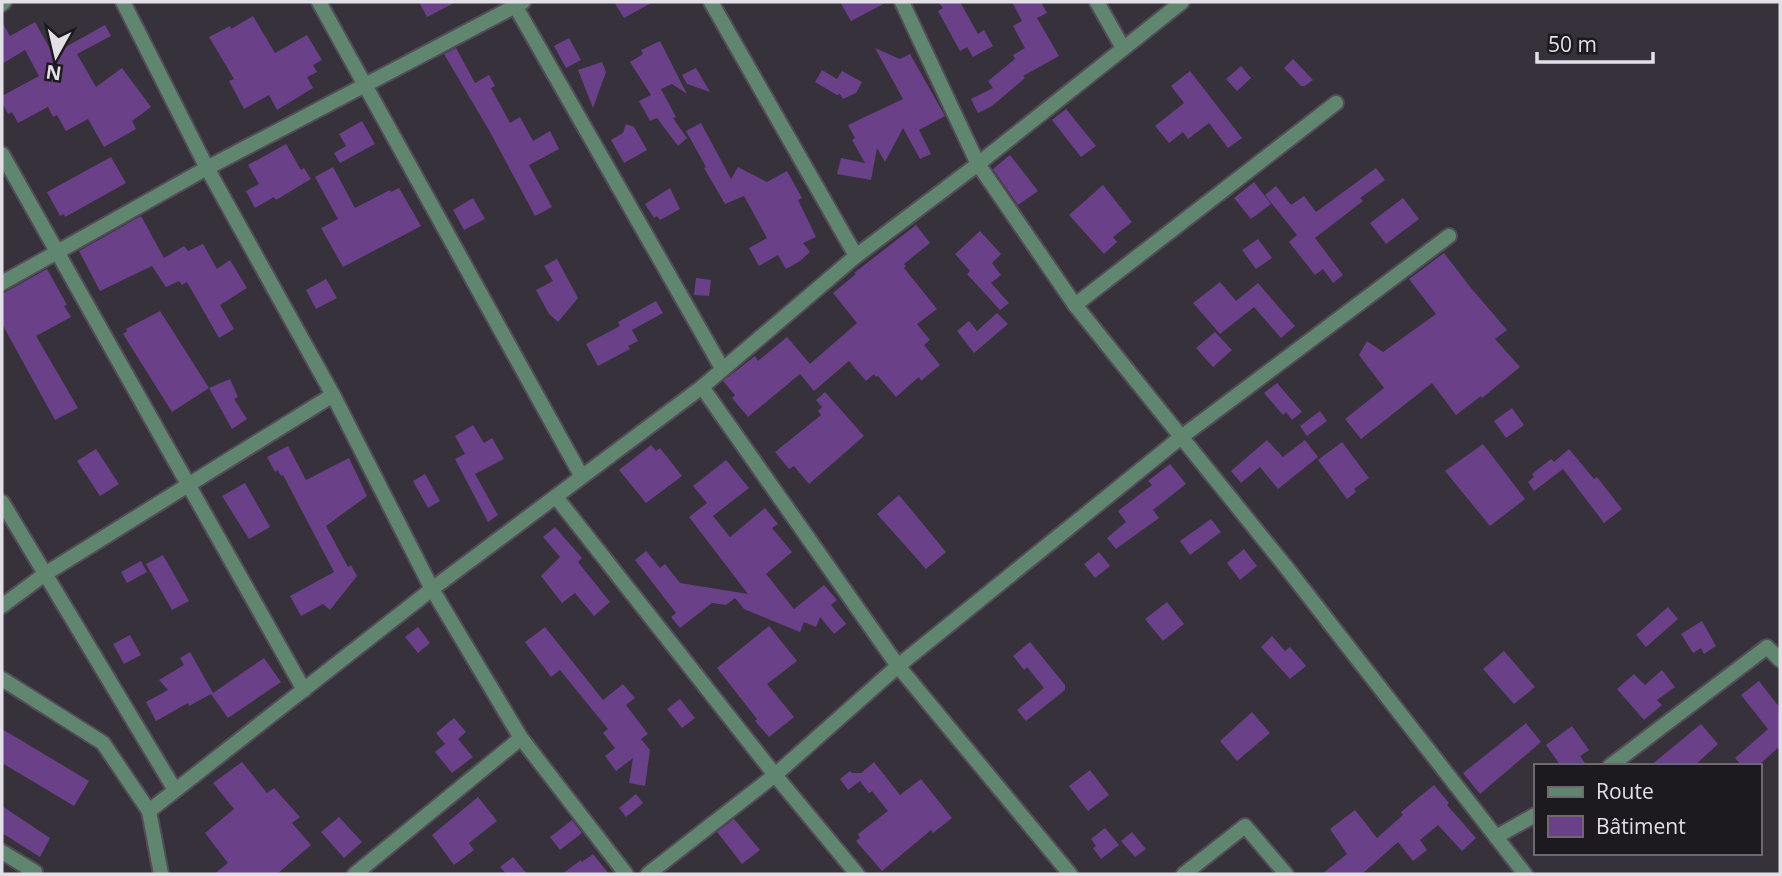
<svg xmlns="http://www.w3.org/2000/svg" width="1782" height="876" font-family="'Open Sans',sans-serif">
  <rect width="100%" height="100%" fill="#37313c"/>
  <g fill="#6a4088">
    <polygon points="419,2 456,2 427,17"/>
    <polygon points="614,2 653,2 624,18"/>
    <polygon points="840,2 887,2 851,21"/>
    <polygon points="938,2 960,2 978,34 984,30 993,46 973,57 967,47 960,51 938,11 943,8"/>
    <polygon points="1012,2 1041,2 1047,13 1037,18 1059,56 1023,76 1025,78 992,106 978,113 971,99 993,88 988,81 1015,59 1013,55 1025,48 1013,26 1022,21"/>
    <polygon points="253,16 275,53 307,35 322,60 313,65 317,72 307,77 313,88 277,110 269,95 244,109 229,81 234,79 209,37 230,26 231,29"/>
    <polygon points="2,22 10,36 35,22 53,54 105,25 111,36 77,54 96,87 122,68 151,107 132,121 136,129 104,147 88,119 66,131 57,115 53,117 48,107 18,123 12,112 8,114 2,102 2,96 39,76 25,50 2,64"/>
    <polygon points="569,38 581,60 566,68 554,46"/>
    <polygon points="660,41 687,94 672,84 661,89 676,117 673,118 687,138 678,146 657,118 650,121 639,101 651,95 630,62 643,54 641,50"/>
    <polygon points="456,48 475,83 489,75 495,86 491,88 510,123 520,117 533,141 550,131 559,149 529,165 552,207 535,216 490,132 444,54"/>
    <polygon points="875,48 900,59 910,54 945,116 919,130 931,154 920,159 903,128 885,162 877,148 871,180 837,174 841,158 865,163 852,140 855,138 848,125 903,99"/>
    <polygon points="1293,59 1313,80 1305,86 1301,86 1284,68"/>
    <polygon points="602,62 606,72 593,108 578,70"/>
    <polygon points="1241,66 1251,78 1237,91 1226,79"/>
    <polygon points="696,68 710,92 687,84 682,75"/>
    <polygon points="822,70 837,79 842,71 862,82 856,93 843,99 840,94 837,95 815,82"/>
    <polygon points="1190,71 1242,138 1228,148 1209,123 1188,139 1183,132 1169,143 1155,126 1184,103 1171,86"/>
    <polygon points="1066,109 1096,146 1081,157 1052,120"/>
    <polygon points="362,121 375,144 340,163 334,153 346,146 339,134"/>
    <polygon points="701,123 731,179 738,167 767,182 787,171 802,198 798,200 816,237 803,243 810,252 800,261 786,269 778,255 759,266 749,248 767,238 744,196 725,204 704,168 706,167 686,131"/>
    <polygon points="626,124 634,127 647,150 624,163 611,140 623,133"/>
    <polygon points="286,144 301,170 304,168 311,179 276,200 274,197 255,208 246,191 259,184 248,165"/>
    <polygon points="1010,155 1038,191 1018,205 993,169"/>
    <polygon points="111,157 126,183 65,217 64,214 60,216 47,192"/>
    <polygon points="333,167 355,208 390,190 391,192 399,188 421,226 343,267 321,228 338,219 315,177"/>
    <polygon points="1376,168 1385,180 1360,198 1363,201 1315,238 1343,275 1333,283 1323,269 1315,275 1289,242 1297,235 1265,195 1276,186 1291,205 1304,196 1316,212"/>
    <polygon points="1254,182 1271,204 1251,219 1234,198"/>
    <polygon points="1103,185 1132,222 1113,237 1117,242 1104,254 1069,215"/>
    <polygon points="670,188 680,209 660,220 657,216 654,218 645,204"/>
    <polygon points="473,198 485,219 464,230 453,210"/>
    <polygon points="1403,198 1419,219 1386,244 1370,223"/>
    <polygon points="141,216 164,258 184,246 188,251 203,244 217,269 230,260 247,288 220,305 234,329 219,338 187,282 182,285 179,281 166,287 152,266 100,291 79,251"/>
    <polygon points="916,225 930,243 904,264 906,266 904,268 937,309 917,324 930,340 924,345 940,365 921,381 919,377 896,397 878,376 876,377 874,374 866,381 849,361 814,391 800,374 748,417 732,398 735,395 723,381 755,356 758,361 787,337 810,364 857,323 833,293 856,274 854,273"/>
    <polygon points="980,231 1001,254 992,263 1001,275 991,283 1009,303 1000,310 967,274 970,271 955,254"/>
    <polygon points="1258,239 1272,258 1256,269 1242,250"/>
    <polygon points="1444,253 1471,288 1507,330 1495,339 1520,367 1482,398 1481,396 1456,415 1432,383 1361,439 1345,419 1384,388 1359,355 1367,341 1383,352 1436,314 1409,279"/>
    <polygon points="557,259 578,298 558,322 549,314 536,290 553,281 544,266"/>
    <polygon points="47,269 67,305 64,306 71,317 36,336 78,408 55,420 2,324 2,294"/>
    <polygon points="696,278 711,280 709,296 694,295"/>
    <polygon points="326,279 337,298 316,309 306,290"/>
    <polygon points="1220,282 1236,301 1258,283 1295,326 1281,338 1254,307 1220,334 1193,303"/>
    <polygon points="656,301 663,313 632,330 638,341 628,346 630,349 598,366 586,344 620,326 618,322"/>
    <polygon points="160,311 209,388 172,412 123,334 127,331 126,329"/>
    <polygon points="997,313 1008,324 974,353 957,331 969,321 977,331"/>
    <polygon points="1215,332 1232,350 1213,367 1196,348"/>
    <polygon points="230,379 238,397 234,399 247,419 232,429 209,388"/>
    <polygon points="1277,383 1302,412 1292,420 1286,412 1283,415 1264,393"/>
    <polygon points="825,392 864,436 809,484 794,466 789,469 775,452 821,415 818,411 822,407 816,400"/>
    <polygon points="1512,408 1524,425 1506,438 1494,421"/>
    <polygon points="1320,411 1327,421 1307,436 1300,426"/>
    <polygon points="473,425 484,443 492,438 504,459 475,474 498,515 488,522 455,459 465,454 455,436"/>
    <polygon points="1267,440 1283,457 1305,440 1318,457 1278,489 1260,467 1241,483 1231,471"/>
    <polygon points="1342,442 1369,478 1354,489 1356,492 1347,499 1318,460"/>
    <polygon points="1483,444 1525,499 1490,526 1445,471"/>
    <polygon points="651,445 656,451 660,448 682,476 646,503 619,470"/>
    <polygon points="288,446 306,480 349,458 367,496 326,526 348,567 351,565 357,576 330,610 323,604 301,616 290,596 334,572 283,475 281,476 278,470 275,472 267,457"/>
    <polygon points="96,449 119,484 100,496 77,461"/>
    <polygon points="1569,449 1594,479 1597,477 1622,509 1604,523 1563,469 1534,491 1528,482 1534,477 1532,474 1551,459 1554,462"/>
    <polygon points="726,460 749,488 713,516 730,537 765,508 778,524 772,528 792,552 766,574 794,609 824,585 837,600 831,605 846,624 834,634 820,617 816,627 804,622 800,632 744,609 735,598 726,605 712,603 680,628 671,617 676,613 635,560 646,551 660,568 665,564 680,583 748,594 689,517 707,503 693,486"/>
    <polygon points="1170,464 1186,484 1153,510 1159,518 1116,549 1107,538 1126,522 1118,511 1152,485 1148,481"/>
    <polygon points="425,474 440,501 428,508 413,481"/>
    <polygon points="245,483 270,527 249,539 222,496"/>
    <polygon points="899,495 946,552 926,569 877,514"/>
    <polygon points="1211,519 1221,532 1190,555 1180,541"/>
    <polygon points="555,527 582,558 578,562 610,602 594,616 575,593 562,603 541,576 560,557 543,537"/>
    <polygon points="1244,549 1257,566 1240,580 1227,563"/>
    <polygon points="1099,552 1110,566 1095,578 1084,564"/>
    <polygon points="163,555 189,601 172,610 146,564"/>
    <polygon points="141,561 147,572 127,583 121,572"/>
    <polygon points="1167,602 1184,624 1163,641 1145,619"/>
    <polygon points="1668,607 1678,619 1646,647 1636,635"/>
    <polygon points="1702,621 1716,646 1704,654 1701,648 1693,653 1681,634"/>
    <polygon points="769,626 797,661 767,684 794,717 769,737 755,721 757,719 717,668"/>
    <polygon points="418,627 430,643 418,653 405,637"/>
    <polygon points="545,627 603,700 623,684 635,698 626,705 648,734 641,739 650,750 645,786 629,783 633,758 616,771 605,756 615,748 603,733 608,729 560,670 551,677 525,642"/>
    <polygon points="130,635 141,655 124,664 113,644"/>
    <polygon points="1272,636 1285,651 1290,647 1306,666 1290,679 1261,647"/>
    <polygon points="1030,642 1065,685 1065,690 1026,721 1017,710 1044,688 1027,667 1024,670 1013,656"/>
    <polygon points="1504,651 1535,687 1514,704 1483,669"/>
    <polygon points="190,652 213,693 264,658 281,682 228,718 211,694 189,706 188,703 156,721 146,702 168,690 159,680 184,665 180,658"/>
    <polygon points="1662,670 1675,687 1657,700 1662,705 1644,720 1617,689 1634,674 1645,685"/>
    <polygon points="1759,681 1780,708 1780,746 1758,766 1742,766 1735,758 1768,729 1741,695"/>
    <polygon points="680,699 695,718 682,728 667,709"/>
    <polygon points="1252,712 1270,733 1237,761 1220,741"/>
    <polygon points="454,718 466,732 458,739 473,757 452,773 435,752 445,744 436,733"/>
    <polygon points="1526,723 1541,742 1480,794 1463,773"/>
    <polygon points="1701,724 1718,744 1694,766 1650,766"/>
    <polygon points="1572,726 1589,750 1580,756 1587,766 1561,766 1546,745"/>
    <polygon points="2,729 89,781 74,806 2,763"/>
    <polygon points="242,762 267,793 274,788 300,817 292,823 311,845 277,874 214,874 228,863 205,833 234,809 213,783"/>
    <polygon points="874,762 900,795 921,779 952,818 933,833 931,830 882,871 856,841 860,838 858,834 888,811 872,791 869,793 860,781 848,790 840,779 850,771 852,773 861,773"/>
    <polygon points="1090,770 1109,795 1088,811 1069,786"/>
    <polygon points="1434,785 1449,803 1447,805 1476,838 1462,851 1438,825 1420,840 1427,850 1413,861 1398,842 1362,874 1322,874 1347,854 1330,829 1355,810 1377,838 1403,815 1401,812"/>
    <polygon points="636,794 643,803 626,817 619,808"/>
    <polygon points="478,797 497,821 469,843 474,850 454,865 432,835"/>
    <polygon points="2,806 50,838 40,857 2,833"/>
    <polygon points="339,817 362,842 344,858 321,832"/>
    <polygon points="734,819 760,850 742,864 717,832"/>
    <polygon points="572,820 582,833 560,850 550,837"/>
    <polygon points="1105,828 1119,845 1101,859 1093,848 1096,846 1091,839"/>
    <polygon points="1132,832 1146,849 1135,857 1121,841"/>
    <polygon points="593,854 609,874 562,874 581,860 582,862"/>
    <polygon points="513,857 527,874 506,874 500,867"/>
  </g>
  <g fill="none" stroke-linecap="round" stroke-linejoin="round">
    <defs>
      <g id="minor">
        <polyline points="123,2 207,168 333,395 432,589 521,738 626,874"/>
        <polyline points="319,2 582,477"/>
        <polyline points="513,2 722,368"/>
        <polyline points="711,2 856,256"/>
        <polyline points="902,2 978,164 1075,305 1286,567 1525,874"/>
        <polyline points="1097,2 1123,48"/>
        <polyline points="2,4 4,2"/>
        <polyline points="2,154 304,690"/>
        <polyline points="2,283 207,168 523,2"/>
        <polyline points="1075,305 1336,103"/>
        <polyline points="702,387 898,666 1070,874"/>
        <polyline points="556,497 775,775 857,874"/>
        <polyline points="2,502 175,790"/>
        <polyline points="2,606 45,574 333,395"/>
        <polyline points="2,679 103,743 149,811 161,874"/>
        <polyline points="1610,766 1767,647 1780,660"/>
        <polyline points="149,811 432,589 702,387 856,256 978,164 1182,2"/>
        <polyline points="1496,837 1535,815"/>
        <polyline points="2,852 35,872"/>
        <polyline points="355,874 521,738"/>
        <polyline points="648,874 775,775 898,666 1180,438 1449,236"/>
        <polyline points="1184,874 1245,826 1286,874"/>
      </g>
    </defs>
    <use href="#minor" stroke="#534d57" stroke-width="18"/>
    <use href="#minor" stroke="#608670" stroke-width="14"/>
  </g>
  <rect width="1782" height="876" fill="none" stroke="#e3dfe7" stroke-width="7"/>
  <rect x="1534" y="764" width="228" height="91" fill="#1d1a1f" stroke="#6c696f" stroke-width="2"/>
  <rect x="1548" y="787" width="35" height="10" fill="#608670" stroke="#6c696f" stroke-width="2"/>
  <text x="1596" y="799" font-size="21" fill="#e3dfe7">Route</text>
  <rect x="1548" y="816" width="35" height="21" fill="#6a4088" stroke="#6c696f" stroke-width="2"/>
  <text x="1596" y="834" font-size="21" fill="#e3dfe7">Bâtiment</text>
  <g transform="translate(56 56) rotate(188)" stroke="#1d1a1f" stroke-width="5" paint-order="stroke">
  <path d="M0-5L12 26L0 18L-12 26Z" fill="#e3dfe7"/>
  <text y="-10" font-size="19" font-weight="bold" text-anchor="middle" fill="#e3dfe7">N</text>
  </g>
  <path d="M1537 52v10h116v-10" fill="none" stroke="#e3dfe7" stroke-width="3.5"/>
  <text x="1548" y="52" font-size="21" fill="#e3dfe7" stroke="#1d1a1f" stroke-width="5" paint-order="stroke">50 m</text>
</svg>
